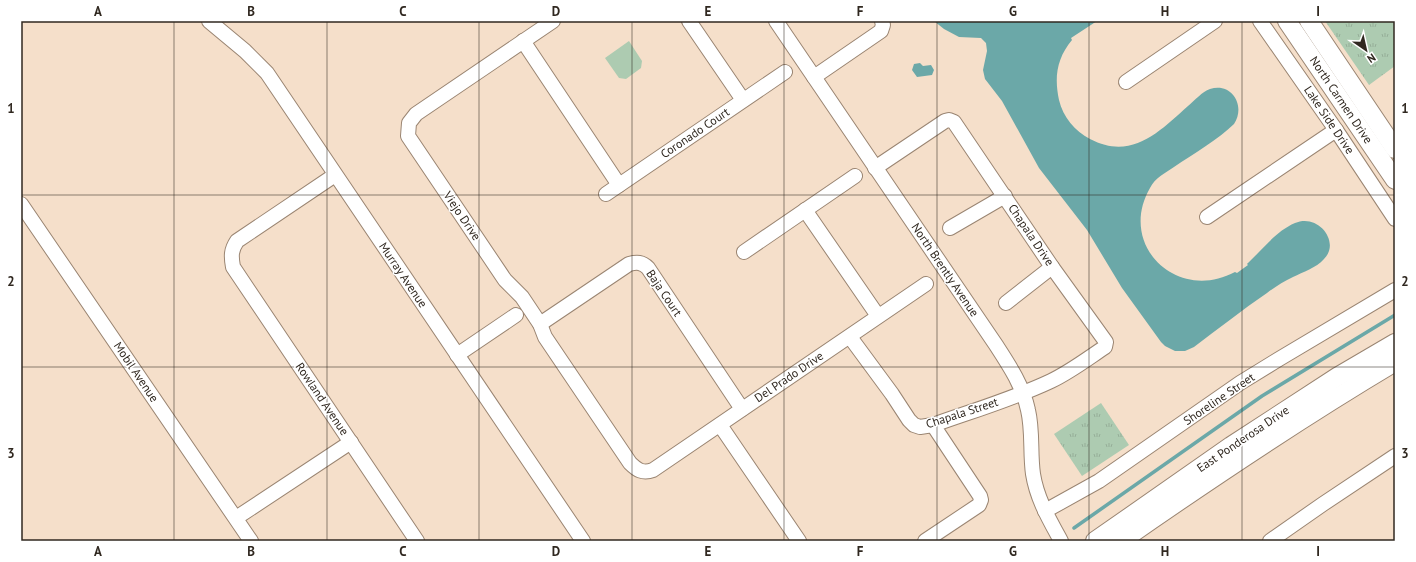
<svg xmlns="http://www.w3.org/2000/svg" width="1416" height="562" font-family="'PT Sans',sans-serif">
  <defs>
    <pattern id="park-tufts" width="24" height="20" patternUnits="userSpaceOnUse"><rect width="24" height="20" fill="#adcbb1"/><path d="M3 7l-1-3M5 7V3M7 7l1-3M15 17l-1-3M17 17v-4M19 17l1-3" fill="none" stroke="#95ae98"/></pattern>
  </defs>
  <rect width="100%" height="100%" fill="#f5dfca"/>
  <polygon fill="#adcbb1" points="629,41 642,61 641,68 626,79 619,78 605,58"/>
  <g fill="url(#park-tufts)">
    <polygon points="1325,21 1395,21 1395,66 1369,85"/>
    <polygon points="1101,403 1129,445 1082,476 1054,434"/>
  </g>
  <g fill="#6ba8a8">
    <path d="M934,21H1097L1071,38L1072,40C1057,58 1054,77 1059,100C1063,117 1075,131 1090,139C1132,161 1160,131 1188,106C1195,100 1202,92 1210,89C1232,82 1246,106 1234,124C1219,139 1193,154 1174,167C1165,173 1155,178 1150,188C1117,245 1177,303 1235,272L1237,273L1248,265L1247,264C1262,250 1276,231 1295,223C1318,213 1341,242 1324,259C1316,268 1303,272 1293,277C1284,281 1275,287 1267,293C1242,310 1218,329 1194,347L1185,351H1175L1165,346L1161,342L1122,288L1087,230L1039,168L1002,101L985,79L983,70L987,51L986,43L981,38L959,37L944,29Z"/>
    <polygon points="920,63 923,66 931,65 934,70 932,75 917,77 912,70 914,64"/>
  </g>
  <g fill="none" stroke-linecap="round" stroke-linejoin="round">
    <polyline stroke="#6ba8a8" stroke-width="3.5" points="1074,528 1262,396 1395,315"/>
    <defs>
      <g id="minor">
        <polyline points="209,21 245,51 267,73 583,541"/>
        <path d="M553,21L416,114L409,123L408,136L505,280L522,297L540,324L545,337L630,463C637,470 643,474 653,470L926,284"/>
        <polyline points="689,21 743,100"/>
        <path d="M776,21L996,345C1009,365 1023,386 1028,410C1033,431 1030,453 1033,474C1037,499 1049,519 1061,541"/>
        <polyline points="1260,21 1336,130 1395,219"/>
        <polyline points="523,41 619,185"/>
        <polyline points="814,77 881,31 883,25 882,21"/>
        <polyline points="1126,82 1215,21"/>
        <path d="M335,175L237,241C231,250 231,256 233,267L417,541"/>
        <polyline points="606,194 785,72"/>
        <polyline points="21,204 251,541"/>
        <polyline points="805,210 878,316"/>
        <polyline points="1207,217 1336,130"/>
        <polyline points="950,228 1005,196"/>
        <polyline points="744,252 855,176"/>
        <polyline points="1006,303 1052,267"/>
        <path d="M540,324L629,264C637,262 642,262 648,268L742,409"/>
        <path d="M850,337L892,394L909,420L914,425L920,427L933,425C972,411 1013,399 1051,381C1070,372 1087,359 1105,347L1106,342L1052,267L954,122L949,120L945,121L875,168"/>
        <polyline points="457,355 516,315"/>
        <polyline points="720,425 799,541"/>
        <polyline points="1045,511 1099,481 1240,383 1279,359 1395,290"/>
        <polyline points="236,518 351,442"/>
        <polyline points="925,541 979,505 981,500 980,496 933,425"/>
        <polyline points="1270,541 1323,504 1395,456"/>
      </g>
      <g id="major">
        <polyline points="1287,21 1395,180"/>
        <polyline points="1309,21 1395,149"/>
        <polyline points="1095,541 1231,446 1337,377 1395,343"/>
        <path d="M1121,541C1210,479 1301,418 1395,362"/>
      </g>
    </defs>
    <use href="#minor" stroke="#9a8572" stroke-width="16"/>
    <use href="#major" stroke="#9a8572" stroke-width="20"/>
    <use href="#minor" stroke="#fff" stroke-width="14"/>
    <use href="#major" stroke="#fff" stroke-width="18"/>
  </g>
  <path fill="none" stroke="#302820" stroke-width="1" stroke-opacity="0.55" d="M174,21V541M327,21V541M479,21V541M632,21V541M784,21V541M937,21V541M1089,21V541M1242,21V541M21,195H1395M21,367H1395"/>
  <g text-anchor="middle" stroke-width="3" stroke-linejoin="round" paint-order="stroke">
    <g font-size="12" fill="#302820" stroke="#fff">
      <text transform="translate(1341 100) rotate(56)" y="4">North Carmen Drive</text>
      <text transform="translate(1329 120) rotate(56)" y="4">Lake Side Drive</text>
      <text transform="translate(695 133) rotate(-34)" y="4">Coronado Court</text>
      <text transform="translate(462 216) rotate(56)" y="4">Viejo Drive</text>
      <text transform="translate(1031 235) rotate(56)" y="4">Chapala Drive</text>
      <text transform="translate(945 270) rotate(56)" y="4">North Brently Avenue</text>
      <text transform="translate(403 275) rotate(56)" y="4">Murray Avenue</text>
      <text transform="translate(664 293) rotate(56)" y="4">Baja Court</text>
      <text transform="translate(136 372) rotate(56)" y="4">Mobil Avenue</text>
      <text transform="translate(789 377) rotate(-34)" y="4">Del Prado Drive</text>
      <text transform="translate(322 399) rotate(56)" y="4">Rowland Avenue</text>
      <text transform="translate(1219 399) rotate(-34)" y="4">Shoreline Street</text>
      <text transform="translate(962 413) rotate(-18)" y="4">Chapala Street</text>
      <text transform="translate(1243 439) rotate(-34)" y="4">East Ponderosa Drive</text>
    </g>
  </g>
  <rect width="1416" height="562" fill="none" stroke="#ffffff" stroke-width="44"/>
  <g transform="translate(1366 50) rotate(146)" stroke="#ffffff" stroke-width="3" paint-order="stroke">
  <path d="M0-3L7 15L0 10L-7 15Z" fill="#302820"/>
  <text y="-6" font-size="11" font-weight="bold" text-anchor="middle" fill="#302820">N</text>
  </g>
  <rect x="22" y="22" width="1372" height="518" fill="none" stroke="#302820" stroke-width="1.5"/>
  <g font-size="13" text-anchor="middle" font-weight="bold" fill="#302820">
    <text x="98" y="16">A</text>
    <text x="251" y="16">B</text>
    <text x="403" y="16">C</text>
    <text x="556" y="16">D</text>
    <text x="708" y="16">E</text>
    <text x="860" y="16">F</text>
    <text x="1013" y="16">G</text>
    <text x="1165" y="16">H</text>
    <text x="1318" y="16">I</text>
    <text x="11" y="113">1</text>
    <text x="1405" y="113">1</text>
    <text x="11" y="286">2</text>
    <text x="1405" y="286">2</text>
    <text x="11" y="458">3</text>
    <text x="1405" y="458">3</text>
    <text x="98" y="556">A</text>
    <text x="251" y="556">B</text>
    <text x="403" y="556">C</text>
    <text x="556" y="556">D</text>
    <text x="708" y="556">E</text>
    <text x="860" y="556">F</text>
    <text x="1013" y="556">G</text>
    <text x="1165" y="556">H</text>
    <text x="1318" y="556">I</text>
  </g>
</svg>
